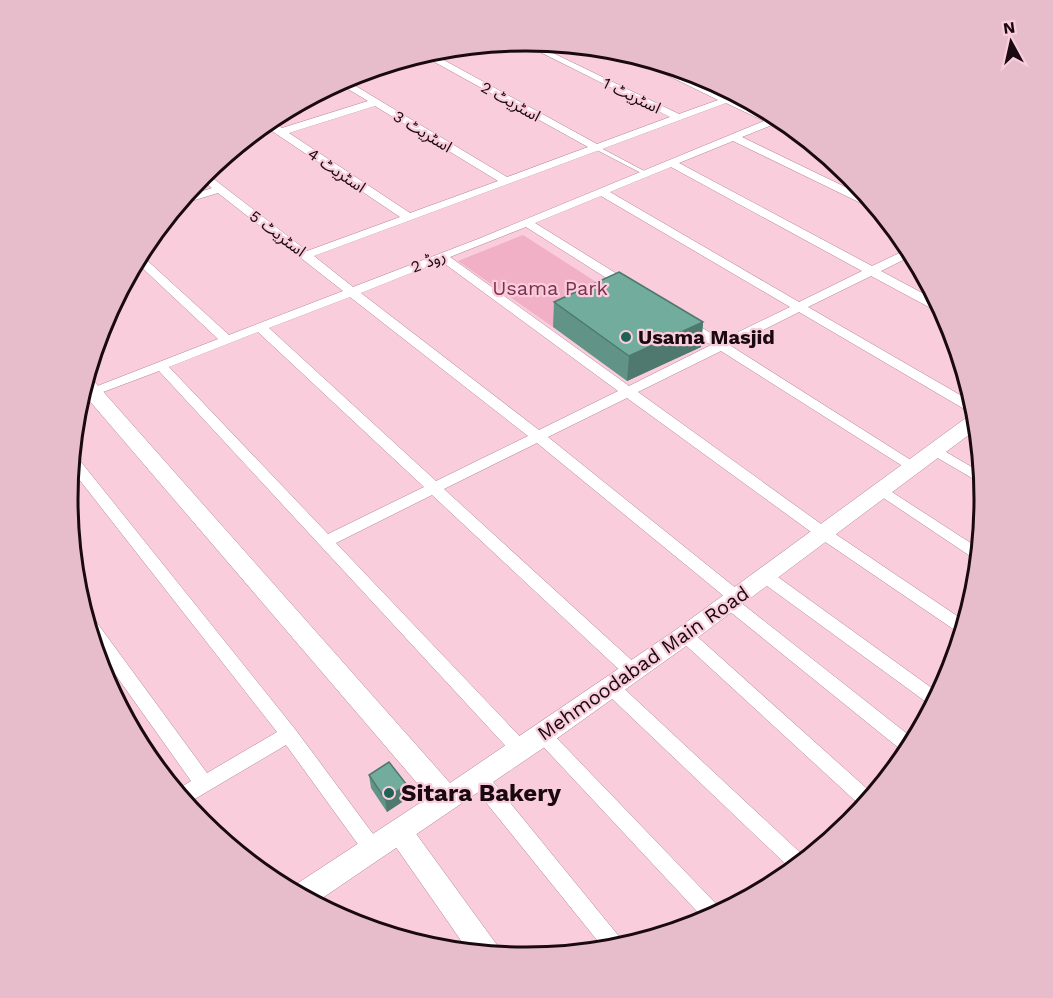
<svg xmlns="http://www.w3.org/2000/svg" width="1053" height="998" font-family="'Work Sans','Noto Sans Arabic',sans-serif">
  <rect width="100%" height="100%" fill="#f9cddb"/>
  <polygon fill="#f1b0c6" points="523,235 618,296 553,327 458,261"/>
  <g fill="none" stroke-linecap="round" stroke-linejoin="round">
    <defs>
      <polygon id="service" points="595,147 599,147 648,173 643,174 595,149"/>
      <g id="minor">
        <path d="M518,41H528L679,114L718,100L620,52L643,58L792,127L805,137H798L772,125L742,137L872,200L879,210L873,209L733,141L679,163L872,266L910,248L913,255L881,271L939,302L944,312H938L871,276L808,307L974,403L977,414L971,413L799,312L731,346L917,464L919,467L917,470L912,472L721,351L638,392L828,529L966,622L962,635L818,537L627,398L548,437L742,593L744,597L740,602L910,736H917L908,754L897,767L893,761L900,749L723,606L721,602L725,597L537,443L444,489L638,666L641,671L638,676L632,678L626,676L432,495L336,543L527,744L529,749L527,754L520,757L513,754L159,371L79,401L82,392L218,339L136,262L140,254L229,335L343,291L218,193L178,205L184,197L212,188L200,178L206,173L307,251L400,217L263,125L269,120L282,128L368,101L338,83L344,79L507,177L588,147L420,54L429,52L597,144L670,117ZM726,103L764,121L478,239L353,287L314,256ZM375,106L498,181L410,213L289,133ZM671,167L862,271L799,302L610,192ZM601,196L790,307L722,340L691,321H683L681,324L683,327L711,345L629,386L450,257L526,227L622,288H630V282L535,223ZM441,261L618,391L539,430L361,293ZM350,297L528,436L436,481L269,328ZM258,332L424,487L328,534L169,367Z"/>
        <polygon points="934,445 982,473 984,485 929,453 927,450"/>
        <polygon points="72,455 77,457 295,729 379,842 382,848 379,854 372,857 365,854 286,745 188,803 175,791 191,781 93,643 85,614 92,616 207,773 277,732 71,469"/>
        <polygon points="881,485 980,549 979,562 876,493 874,490 876,487"/>
        <polygon points="765,570 771,572 940,694 933,707 759,580 757,576 759,572"/>
        <polygon points="685,629 691,631 874,795 863,808 679,639 677,635 679,631"/>
        <polygon points="611,680 617,682 807,859 793,871 605,692 602,687 605,682"/>
        <polygon points="543,728 549,730 723,911 706,921 537,740 534,735 537,730"/>
        <polygon points="478,770 485,772 626,945 605,950 471,784 469,778 471,772"/>
      </g>
      <polygon id="tertiary" points="400,821 409,824 497,945 500,955 469,952 391,840 387,832 391,824"/>
      <polygon id="secondary" points="86,378 92,379 450,783 677,629 970,415 977,413 978,428 693,641 552,742 315,903 290,890 292,887 429,797 82,392"/>
    </defs>
    <use href="#service" stroke="#b68495" stroke-width="1"/>
    <use href="#minor" stroke="#b68495" stroke-width="1"/>
    <use href="#tertiary" stroke="#b68495" stroke-width="1"/>
    <use href="#secondary" stroke="#b68495" stroke-width="1"/>
    <use href="#service" fill="#fff" fill-rule="evenodd"/>
    <use href="#minor" fill="#fff" fill-rule="evenodd"/>
    <use href="#tertiary" fill="#fff" fill-rule="evenodd"/>
    <use href="#secondary" fill="#fff" fill-rule="evenodd"/>
  </g>
  <g fill="#619487">
    <polygon points="554,302 703,322 701,347 627,381 553,327"/>
    <polygon points="369,775 407,785 408,798 387,812 371,788"/>
  </g>
  <g fill="#4f786e">
    <polygon points="703,322 701,347 627,381 629,356"/>
    <polygon points="407,785 408,798 387,812 385,799"/>
  </g>
  <g fill="#71ac9d" stroke="#4f786e" stroke-width="1.5">
    <polygon points="619,272 703,322 629,356 554,302"/>
    <polygon points="389,762 407,785 385,799 369,775"/>
  </g>
  <g fill="#1e6356" stroke="#f9cddb" stroke-width="2">
    <circle cx="626" cy="337" r="6"/>
    <circle cx="389" cy="793" r="6"/>
  </g>
  <g text-anchor="middle" stroke-width="4.5" stroke-linejoin="round" paint-order="stroke">
    <g font-size="16" fill="#1a0910" stroke="#f9cddb">
      <text transform="translate(632 95) rotate(26)" y="6">اسٹریٹ 1</text>
      <text transform="translate(511 101) rotate(29)" y="6">اسٹریٹ 2</text>
      <text transform="translate(423 131) rotate(31)" y="6">اسٹریٹ 3</text>
      <text transform="translate(337 170) rotate(34)" y="6">اسٹریٹ 4</text>
      <text transform="translate(278 233) rotate(37)" y="6">اسٹریٹ 5</text>
      <text transform="translate(428 261) rotate(-21)" y="6">روڈ 2</text>
    </g>
    <g font-size="20" fill="#7c3050" stroke="#f9cddb">
      <text x="550" y="295">Usama Park</text>
    </g>
    <g font-size="20" font-weight="bold" fill="#1a0910" stroke="#f9cddb" text-anchor="start">
      <text x="638" y="344">Usama Masjid</text>
    </g>
    <g font-size="20" fill="#1a0910" stroke="#f9cddb">
      <text transform="translate(643 663) rotate(-35)" y="7">Mehmoodabad Main Road</text>
    </g>
    <g font-size="24" font-weight="bold" fill="#1a0910" stroke="#f9cddb" text-anchor="start">
      <text x="401" y="801">Sitara Bakery</text>
    </g>
  </g>
  <path d="M0 0H1053V998H0ZM78 499a448 448 0 1 1 896 0a448 448 0 1 1-896 0Z" fill="#e7bdcb" fill-rule="evenodd"/>
  <path fill="none" stroke="#1a0910" stroke-width="3" d="M78 499a448 448 0 1 1 896 0a448 448 0 1 1-896 0Z"/>
  <g transform="translate(1011 42) rotate(352)" stroke="#f9cddb" stroke-width="4.5" paint-order="stroke">
  <path d="M0-4.5L10 22L0 15L-10 22Z" fill="#1a0910"/>
  <text y="-9" font-size="16" font-weight="bold" text-anchor="middle" fill="#1a0910">N</text>
  </g>
</svg>
